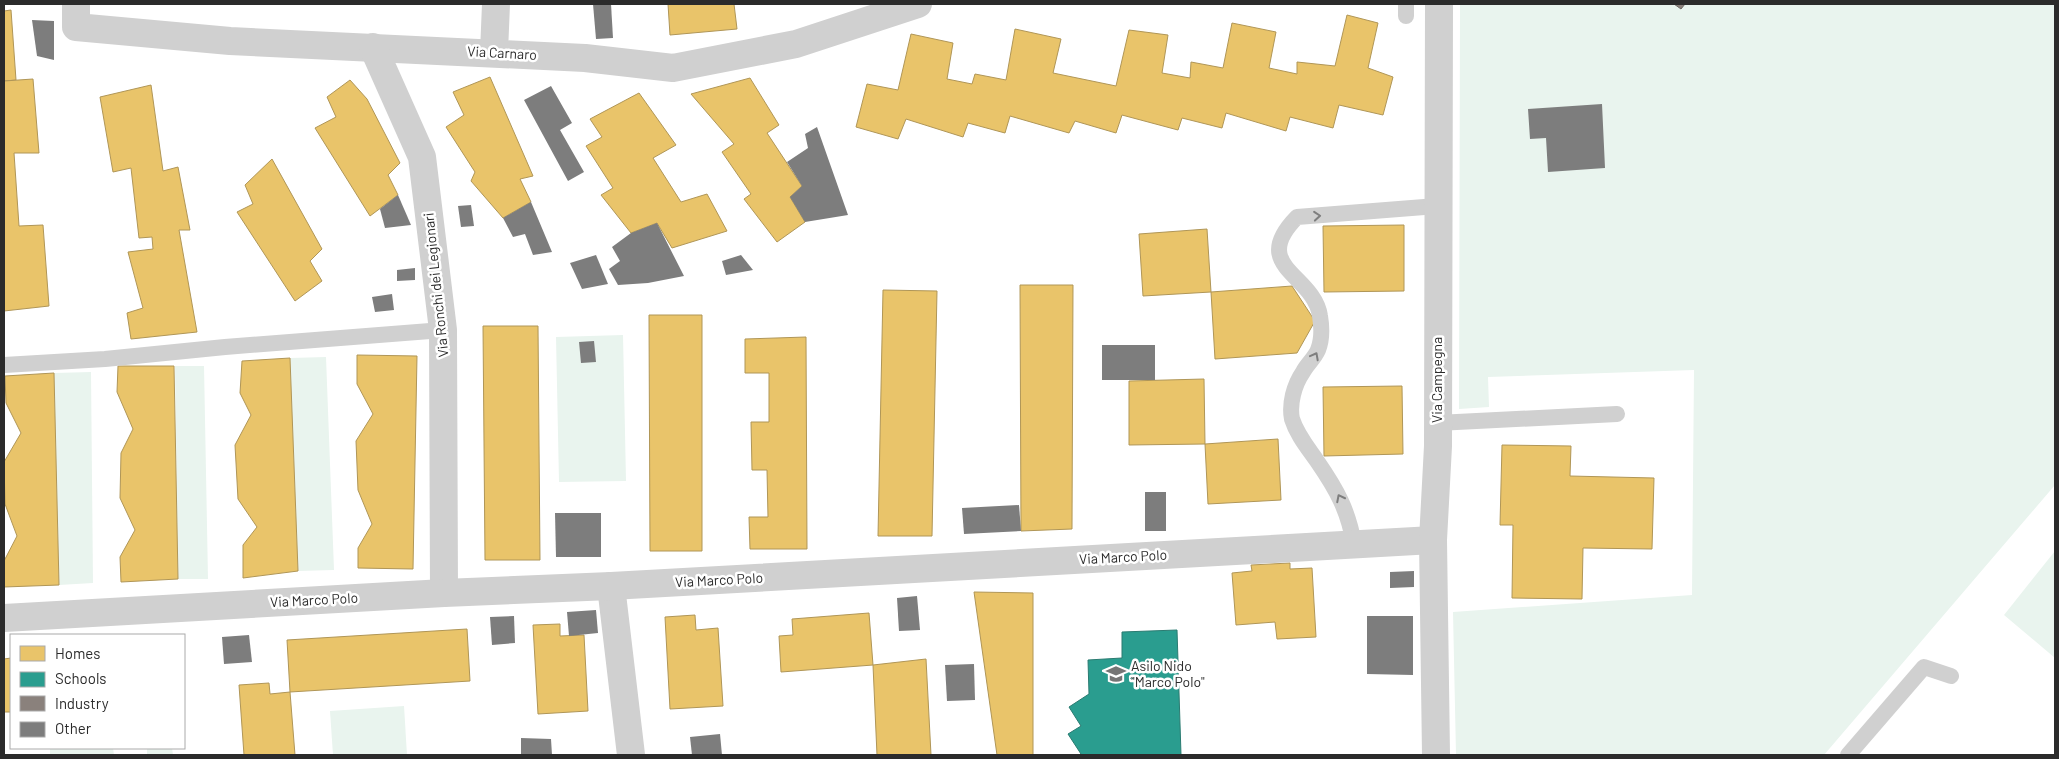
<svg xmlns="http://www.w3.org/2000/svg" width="2059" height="759" font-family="Barlow,sans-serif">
  <rect width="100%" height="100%" fill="#fff"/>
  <g fill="#e9f4ee">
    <polygon points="1460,4 2055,4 2055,485 1824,755 1456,755 1453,612 1692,595 1694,370 1488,377 1489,407 1459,409"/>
    <polygon points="623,335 626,481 559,482 556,337"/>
    <polygon points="326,357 334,570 298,571 290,358"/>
    <polygon points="175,366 204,366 208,579 178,579"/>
    <polygon points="91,372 93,583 59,585 54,373"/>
    <polygon points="2055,551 2055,658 2004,615"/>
    <polygon points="404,706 407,755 333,755 330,711"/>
    <polygon points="50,748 113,748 114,755 50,755"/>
    <polygon points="147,748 172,748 173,755 147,755"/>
  </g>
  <g fill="#e9c46a" stroke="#b09657">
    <polygon points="668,4 734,4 737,29 670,35"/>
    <polygon points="11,10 16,80 4,81 4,11"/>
    <polygon points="1347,15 1378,23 1368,68 1393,77 1383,115 1339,105 1333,128 1290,117 1286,131 1226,113 1222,128 1182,118 1178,130 1122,115 1116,133 1075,121 1069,133 1010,116 1005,133 968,123 963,137 906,119 898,139 856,127 867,84 898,90 911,34 953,43 947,79 972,84 975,74 1006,80 1015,29 1061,39 1053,73 1116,86 1129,30 1168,35 1162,73 1190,78 1191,62 1223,68 1232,23 1276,32 1269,68 1297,74 1297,62 1335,66"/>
    <polygon points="490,77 533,176 520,179 531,202 503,218 471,181 475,172 446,127 464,115 453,92"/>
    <polygon points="750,78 779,125 767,133 802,186 790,197 805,222 777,242 744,199 751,194 722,152 734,144 691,94"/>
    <polygon points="33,79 39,153 14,153 19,226 43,225 49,306 4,311 4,81"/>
    <polygon points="350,80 367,99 400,163 388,175 398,195 370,216 315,128 336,117 327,97"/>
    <polygon points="151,85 163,171 178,167 190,230 179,230 197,332 131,339 127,313 143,308 128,252 153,249 152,237 139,238 131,168 113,172 100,97"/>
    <polygon points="639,93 676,145 653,158 681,202 707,194 727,231 672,248 657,223 631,233 601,195 613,188 586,146 602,137 590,119"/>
    <polygon points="272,159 322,249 310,261 322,281 295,301 237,212 253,204 245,185"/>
    <polygon points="1404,225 1404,291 1324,292 1323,226"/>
    <polygon points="1207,229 1211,292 1143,296 1139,234"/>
    <polygon points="1020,285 1073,285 1072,529 1021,531"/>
    <polygon points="1292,286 1315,321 1297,353 1215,359 1211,292"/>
    <polygon points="883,290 937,291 932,536 878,536"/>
    <polygon points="649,315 702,315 702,551 650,551"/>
    <polygon points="483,326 538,326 540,560 485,560"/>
    <polygon points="806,337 807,549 750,549 749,517 768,517 767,470 752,470 751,422 769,422 769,373 745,373 745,339"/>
    <polygon points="357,355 417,356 413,569 358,568 358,548 372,524 358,490 356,441 373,414 357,384"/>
    <polygon points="290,358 298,571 243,578 243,545 257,527 238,499 235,445 251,415 240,393 242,361"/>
    <polygon points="118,366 174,366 178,579 121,582 120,557 135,530 120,498 121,453 133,429 117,392"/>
    <polygon points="54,373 59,585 4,587 4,561 17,536 5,504 4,462 21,433 6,403 5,376"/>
    <polygon points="1204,379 1205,444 1129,445 1129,381"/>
    <polygon points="1402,386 1403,454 1324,456 1323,387"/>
    <polygon points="1278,439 1281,500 1208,504 1205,444"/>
    <polygon points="1502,445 1571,446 1570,476 1654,478 1652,549 1583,548 1582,599 1512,598 1513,525 1500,525"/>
    <polygon points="1290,563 1290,569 1312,568 1316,637 1277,639 1275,622 1236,625 1232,573 1252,571 1251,565"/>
    <polygon points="974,592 1033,593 1033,755 997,755"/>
    <polygon points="869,613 873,665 781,672 779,636 793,635 792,619"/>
    <polygon points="695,615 696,630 718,628 723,706 670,709 665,617"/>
    <polygon points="560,624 560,636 584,635 588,711 538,714 533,625"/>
    <polygon points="467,629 470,681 290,692 287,640"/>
    <polygon points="11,658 11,712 4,712 4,659"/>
    <polygon points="926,659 931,755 877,755 873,665"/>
    <polygon points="269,683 270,694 290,692 295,755 244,755 239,685"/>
  </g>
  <polygon fill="#2a9d8f" stroke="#2a7b71" points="1177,630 1181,755 1078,755 1081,754 1068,734 1081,726 1069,707 1089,694 1088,660 1122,658 1122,632"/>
  <polygon fill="#8a817c" stroke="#6e6764" points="1674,4 1685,4 1681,9"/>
  <g fill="#7d7d7d">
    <polygon points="593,4 611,4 613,38 596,39"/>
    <polygon points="32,20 54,21 54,60 37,56"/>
    <polygon points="551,86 572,123 560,130 584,172 568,181 524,100"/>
    <polygon points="1602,104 1605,168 1548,172 1546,138 1530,139 1528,109"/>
    <polygon points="817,127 848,215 805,222 790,197 802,186 787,162 808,148 805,134"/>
    <polygon points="398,195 411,225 385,228 380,209"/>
    <polygon points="531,202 552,252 533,255 525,234 513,237 503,218"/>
    <polygon points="471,205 474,226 461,227 458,206"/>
    <polygon points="657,223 684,276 648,283 618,285 609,269 620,261 612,247 631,233"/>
    <polygon points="596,255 608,284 582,289 570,263"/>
    <polygon points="741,255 753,270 726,275 722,261"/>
    <polygon points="415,268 415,280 397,281 397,270"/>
    <polygon points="392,294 394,310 375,312 372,297"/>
    <polygon points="594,341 596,362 581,363 579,342"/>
    <rect x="1102" y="345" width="53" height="35"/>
    <rect x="1145" y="492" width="21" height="39"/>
    <polygon points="1019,505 1021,531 964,534 962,508"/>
    <polygon points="555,513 601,513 601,557 556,557"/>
    <polygon points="1414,571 1414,587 1390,588 1390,572"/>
    <polygon points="917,596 920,630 899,631 897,598"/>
    <polygon points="596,610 598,633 569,636 567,612"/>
    <polygon points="514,616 515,643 492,645 490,617"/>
    <polygon points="1367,616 1413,616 1413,675 1367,674"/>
    <polygon points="249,635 252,662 224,664 222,637"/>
    <polygon points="974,664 975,700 947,701 945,665"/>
    <polygon points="720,734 722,755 692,755 690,737"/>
    <polygon points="521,738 551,739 552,755 521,755"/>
  </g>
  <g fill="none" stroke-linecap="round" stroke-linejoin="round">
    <g stroke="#d0d0d0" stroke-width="16">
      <polyline points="1406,4 1406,16"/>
      <polyline points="4,365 105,359 225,347 443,330"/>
      <polyline points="1437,423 1617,414"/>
      <path d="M1354,544C1348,510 1337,490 1317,461C1308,448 1297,435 1292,419C1289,404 1294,385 1303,372C1307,364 1314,359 1318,350C1322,340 1322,328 1320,316C1314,274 1248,267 1297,217L1437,206"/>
      <polyline points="1848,755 1924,667 1951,676"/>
    </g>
    <g stroke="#d0d0d0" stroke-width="28">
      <polyline points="76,4 76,27 230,41 585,58 673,68 796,44 918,4"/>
      <polyline points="373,47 422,157 443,330 444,593"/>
      <polyline points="494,52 496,4"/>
      <polyline points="611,586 631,755"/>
      <polyline points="4,618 444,593 611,586 1433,540"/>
      <polyline points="1436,755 1433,540 1438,446 1439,4"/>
    </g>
  </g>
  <defs><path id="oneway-chevron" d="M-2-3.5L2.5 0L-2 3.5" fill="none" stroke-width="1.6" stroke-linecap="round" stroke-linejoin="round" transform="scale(1.25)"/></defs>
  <g stroke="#7e7e7e">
    <use href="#oneway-chevron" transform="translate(1317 216) rotate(-5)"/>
    <use href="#oneway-chevron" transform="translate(1315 356) rotate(-62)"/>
    <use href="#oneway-chevron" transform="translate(1340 498) rotate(-117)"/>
  </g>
  <defs>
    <symbol id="school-bare" viewBox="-9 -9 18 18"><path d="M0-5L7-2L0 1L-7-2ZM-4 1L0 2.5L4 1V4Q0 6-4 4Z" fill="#757575" stroke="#fff" stroke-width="2.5" paint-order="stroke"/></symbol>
  </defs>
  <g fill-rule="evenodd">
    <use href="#school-bare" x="1102" y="660" width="28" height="28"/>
  </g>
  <g text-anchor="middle" stroke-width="5" stroke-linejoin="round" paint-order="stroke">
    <g font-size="14" fill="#2b2b2b" stroke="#fff">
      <text transform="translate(502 53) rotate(3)" y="5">Via Carnaro</text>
      <text transform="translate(436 285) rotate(-96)" y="5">Via Ronchi dei Legionari</text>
      <text transform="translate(1437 380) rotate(-90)" y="5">Via Campegna</text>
      <text transform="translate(1123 557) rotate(-3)" y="5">Via Marco Polo</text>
      <text transform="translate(719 580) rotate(-3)" y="5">Via Marco Polo</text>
      <text transform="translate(314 600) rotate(-3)" y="5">Via Marco Polo</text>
    </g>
    <g font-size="14" fill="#2b2b2b" stroke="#fff" text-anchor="start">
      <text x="1131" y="671">Asilo Nido<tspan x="1131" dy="16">"Marco Polo"</tspan></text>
    </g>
  </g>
  <rect width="2059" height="759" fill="none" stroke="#2b2b2b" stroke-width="10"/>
  <rect x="10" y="634" width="175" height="115" fill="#ffffff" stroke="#aaaaaa"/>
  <rect x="20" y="646" width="25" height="15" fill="#e9c46a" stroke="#aaaaaa"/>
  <text x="55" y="659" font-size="15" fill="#2b2b2b">Homes</text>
  <rect x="20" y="672" width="25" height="15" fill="#2a9d8f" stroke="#aaaaaa"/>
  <text x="55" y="684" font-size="15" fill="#2b2b2b">Schools</text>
  <rect x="20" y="696" width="25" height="15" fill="#8a817c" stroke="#aaaaaa"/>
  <text x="55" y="709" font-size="15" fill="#2b2b2b">Industry</text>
  <rect x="20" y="722" width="25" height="15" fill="#7d7d7d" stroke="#aaaaaa"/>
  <text x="55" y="734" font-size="15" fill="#2b2b2b">Other</text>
</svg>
